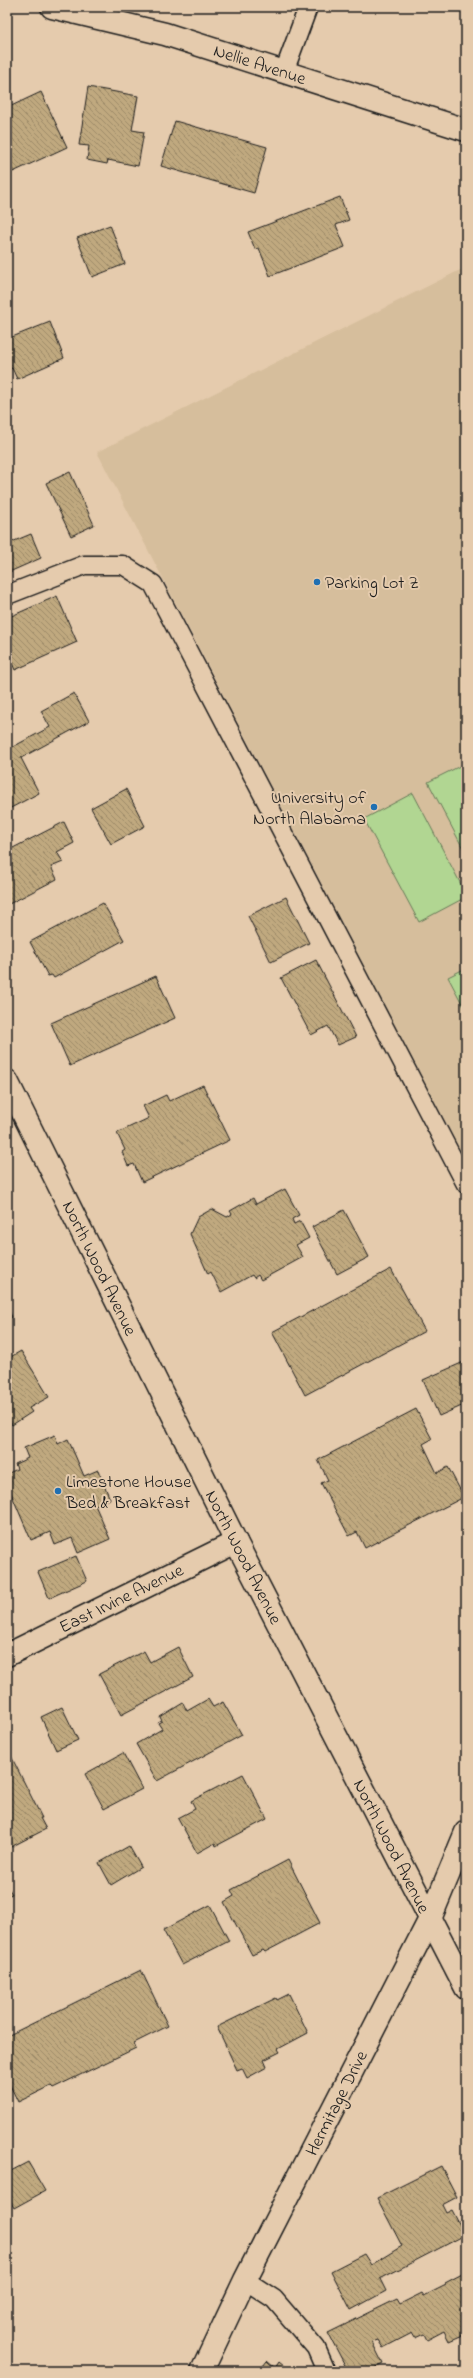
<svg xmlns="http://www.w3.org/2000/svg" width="473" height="2378" font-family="'Indie Flower',sans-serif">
  <defs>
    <pattern id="building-back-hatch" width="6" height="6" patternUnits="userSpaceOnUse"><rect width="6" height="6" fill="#c0a97f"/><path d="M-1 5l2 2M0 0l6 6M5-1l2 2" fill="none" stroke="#9b8967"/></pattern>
  </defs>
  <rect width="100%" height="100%" fill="#e5cbad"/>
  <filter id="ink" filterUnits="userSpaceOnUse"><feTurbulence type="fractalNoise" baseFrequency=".025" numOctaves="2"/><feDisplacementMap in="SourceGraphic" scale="8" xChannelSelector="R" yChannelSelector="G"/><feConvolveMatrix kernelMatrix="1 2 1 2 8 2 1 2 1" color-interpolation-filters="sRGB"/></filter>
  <g filter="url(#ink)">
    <polygon fill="#d6be9c" points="466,267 466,1161 97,452"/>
    <g fill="#b1d692" stroke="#667957">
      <polygon points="466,763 466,854 428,782"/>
      <polygon points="413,793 466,894 466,897 419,922 364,819"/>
      <polygon points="466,968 466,1011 448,977"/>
    </g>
    <g fill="url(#building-back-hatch)" stroke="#1c1c1c">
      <polygon points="88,87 138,96 132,130 144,132 138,166 108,160 107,164 87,160 89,146 79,145"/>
      <polygon points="41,92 67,147 13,172 11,168 7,169 7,108"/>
      <polygon points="175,121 267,147 254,193 161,166"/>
      <polygon points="340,197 349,220 336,225 345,247 270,276 259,248 255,249 248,232"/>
      <polygon points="110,225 125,264 92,277 77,238"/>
      <polygon points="50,322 64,358 17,379 12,368 7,370 7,339"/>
      <polygon points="70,472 94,525 71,536 46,483"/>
      <polygon points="31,534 41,558 7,573 7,544"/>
      <polygon points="57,596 77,642 15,670 12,663 7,665 7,618"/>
      <polygon points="74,693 89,721 21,758 39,793 7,810 7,750 50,727 41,711"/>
      <polygon points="126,789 145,826 111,844 91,808"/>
      <polygon points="64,822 74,843 57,852 63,862 51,867 57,879 7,905 7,851"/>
      <polygon points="7,828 11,835 7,836"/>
      <polygon points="286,897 309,943 271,962 248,916"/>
      <polygon points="103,903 124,940 54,978 52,975 48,976 30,942"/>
      <polygon points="316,960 356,1037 338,1045 328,1026 311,1035 281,978"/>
      <polygon points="156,976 175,1018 70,1066 51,1023"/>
      <polygon points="203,1085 230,1140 142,1182 134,1164 128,1166 122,1152 125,1150 117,1133 149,1118 143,1106 166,1095 169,1101"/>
      <polygon points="285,1189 299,1215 292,1219 294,1224 300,1221 309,1238 296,1245 303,1257 261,1280 258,1275 254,1278 252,1275 221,1292 211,1272 208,1274 190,1234 198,1217 212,1209 227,1217 232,1214 230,1211 253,1198 256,1204"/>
      <polygon points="344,1210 369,1257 337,1274 312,1227"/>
      <polygon points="391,1269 425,1331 305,1395 272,1332"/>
      <polygon points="7,1307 12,1317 7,1320"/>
      <polygon points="21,1351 49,1397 29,1408 32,1412 12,1425 7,1418 7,1359"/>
      <polygon points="466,1361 466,1410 464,1405 439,1416 423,1380"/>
      <polygon points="416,1409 432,1439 423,1444 437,1473 448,1467 464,1497 365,1548 357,1532 349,1536 321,1483 328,1480 318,1460"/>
      <polygon points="55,1435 58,1444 68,1439 84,1476 98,1470 110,1499 95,1505 110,1539 78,1553 72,1538 55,1545 50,1532 31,1540 7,1484 7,1474 17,1469 15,1464 28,1458 24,1448"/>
      <polygon points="76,1556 87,1581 49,1598 38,1572"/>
      <polygon points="178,1647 193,1677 121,1715 99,1674 144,1651 150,1662"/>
      <polygon points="208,1699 213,1707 223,1702 242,1735 157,1781 136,1744 162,1729 158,1723 162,1721 160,1717 183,1703 187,1711"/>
      <polygon points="62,1707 78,1740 56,1750 41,1717"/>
      <polygon points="7,1748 42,1818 40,1818 46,1829 7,1849"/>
      <polygon points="123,1753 142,1789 104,1809 85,1774"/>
      <polygon points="243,1774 267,1819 216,1846 215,1843 197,1853 178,1818 195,1809 191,1801"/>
      <polygon points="129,1846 141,1867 111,1885 99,1863"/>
      <polygon points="288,1860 320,1923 265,1952 263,1950 252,1955 224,1902 234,1896 231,1890"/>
      <polygon points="7,1886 12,1894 7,1896"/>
      <polygon points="210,1905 229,1941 182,1965 163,1930"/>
      <polygon points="141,1970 168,2026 134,2043 136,2048 53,2088 51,2086 18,2102 7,2079 7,2036"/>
      <polygon points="289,1994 308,2033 278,2049 280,2052 264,2060 267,2067 247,2078 242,2068 237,2070 217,2027 276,1998 277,2000"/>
      <polygon points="28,2162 45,2191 14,2208 7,2195 7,2173"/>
      <polygon points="441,2166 457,2197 442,2205 446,2213 452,2210 465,2235 380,2279 386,2291 351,2310 331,2271 364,2254 371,2265 402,2246 377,2198"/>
      <polygon points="466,2272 466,2341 463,2335 449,2341 444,2331 427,2340 424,2334 415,2338 412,2333 383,2348 378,2340 372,2342 383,2364 369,2371 348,2371 328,2333 397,2299 400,2304 422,2293 424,2296 446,2285 445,2283"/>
      <polygon points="267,2361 275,2368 279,2362 290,2371 259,2371"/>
    </g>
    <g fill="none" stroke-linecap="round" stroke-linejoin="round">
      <defs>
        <g id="service">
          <polyline points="284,72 308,7"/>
          <polyline points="7,595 84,565 123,565 153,584 466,1184"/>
          <polyline points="245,2280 274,2299 316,2348 326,2371"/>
        </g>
        <polyline id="minor" points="52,7 165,34 466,130"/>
        <g id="tertiary">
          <polyline points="7,1655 236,1542"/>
          <polyline points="202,2371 245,2280 430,1919 466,1832"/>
        </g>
        <polyline id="secondary" points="7,1081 236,1542 466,1988"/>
      </defs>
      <use href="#service" stroke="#1c1c1c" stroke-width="21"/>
      <use href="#minor" stroke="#1c1c1c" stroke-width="25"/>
      <use href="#tertiary" stroke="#1c1c1c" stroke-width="25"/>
      <use href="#secondary" stroke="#1c1c1c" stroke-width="25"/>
      <use href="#service" stroke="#e5cbad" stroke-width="18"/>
      <use href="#minor" stroke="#e5cbad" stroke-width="22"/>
      <use href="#tertiary" stroke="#e5cbad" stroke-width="22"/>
      <use href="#secondary" stroke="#e5cbad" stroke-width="22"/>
    </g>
  </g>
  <g fill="#1f6fb2" stroke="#e5cbad" stroke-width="1.5">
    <circle cx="317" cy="582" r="4"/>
    <circle cx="374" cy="807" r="4"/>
    <circle cx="58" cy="1491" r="4"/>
  </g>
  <g text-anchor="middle" stroke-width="4" stroke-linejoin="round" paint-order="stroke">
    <g font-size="18" fill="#1c1c1c" stroke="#e5cbad">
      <text transform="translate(260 64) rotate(18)" y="6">Nellie Avenue</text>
      <text transform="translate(100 1268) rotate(64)" y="6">North Wood Avenue</text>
      <text transform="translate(244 1557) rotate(63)" y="6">North Wood Avenue</text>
      <text transform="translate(121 1598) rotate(-26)" y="6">East Irvine Avenue</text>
      <text transform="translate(392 1846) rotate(63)" y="6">North Wood Avenue</text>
      <text transform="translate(336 2103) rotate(-63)" y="6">Hermitage Drive</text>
    </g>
    <g font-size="18" fill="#1c1c1c" stroke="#e5cbad" text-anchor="start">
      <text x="325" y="588">Parking Lot Z</text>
      <text x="366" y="803" text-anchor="end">University of<tspan x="366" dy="21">North Alabama</tspan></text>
      <text x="66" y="1487">Limestone House<tspan x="66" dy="21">Bed &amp; Breakfast</tspan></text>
    </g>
  </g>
  <rect width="473" height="2378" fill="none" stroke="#e5cbad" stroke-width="24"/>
  <rect x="12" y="12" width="449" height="2354" fill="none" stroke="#1c1c1c" stroke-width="1.5" filter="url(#ink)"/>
</svg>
